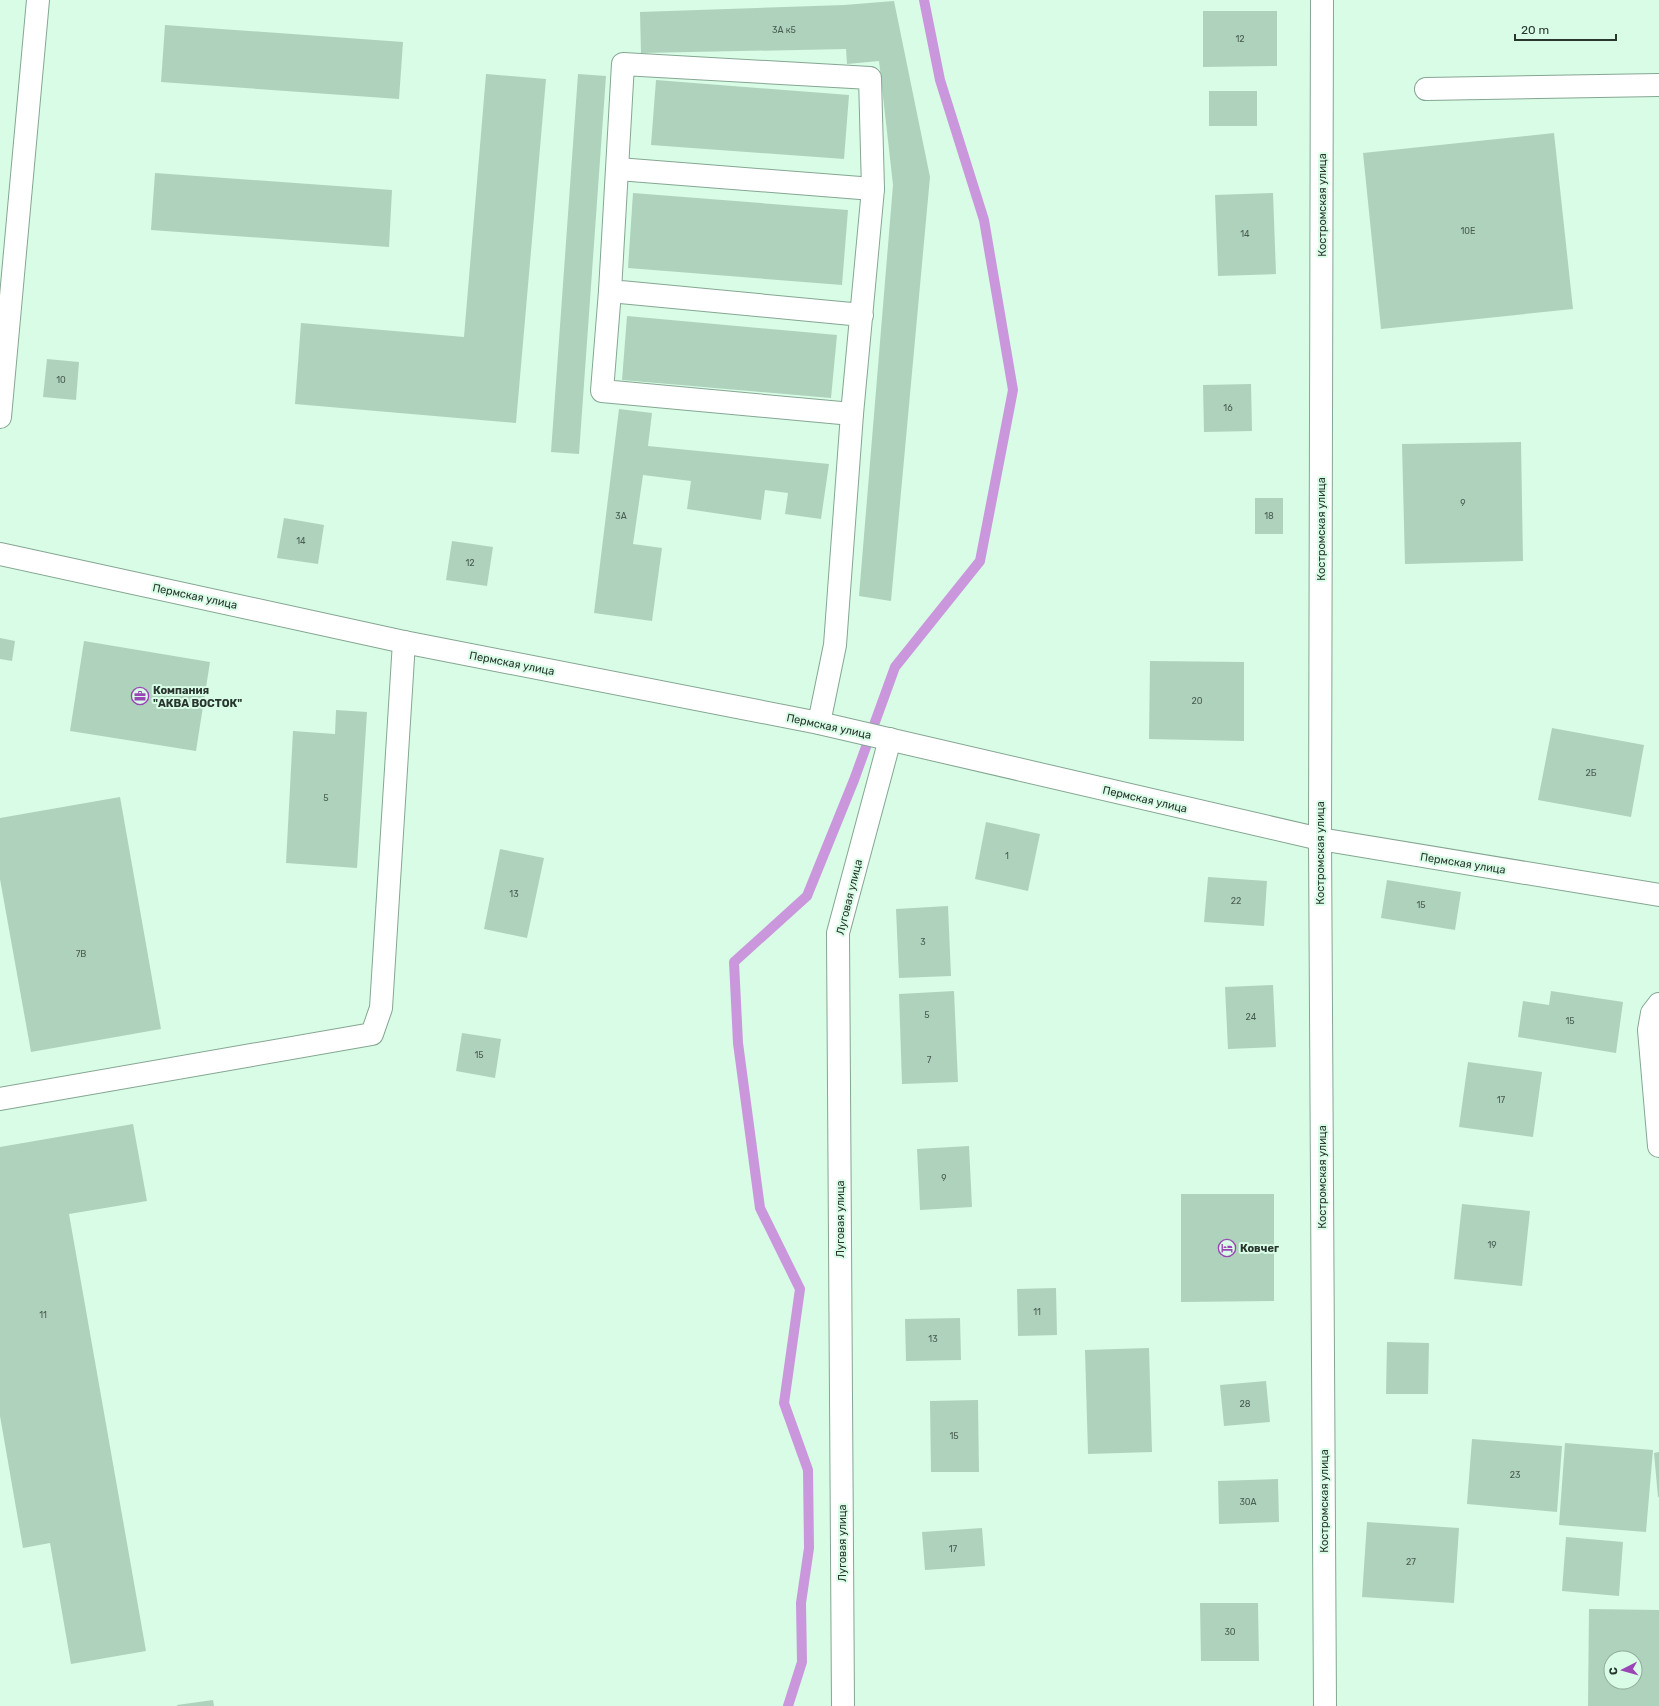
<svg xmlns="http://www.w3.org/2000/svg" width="1659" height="1706" font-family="Rubik,sans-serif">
  <rect width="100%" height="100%" fill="#d8fce6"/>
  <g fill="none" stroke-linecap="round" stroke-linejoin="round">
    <polyline stroke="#ca97dc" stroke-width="10" points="788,1706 802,1662 801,1603 809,1548 808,1470 784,1403 800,1289 760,1208 738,1043 734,962 807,896 854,780 895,667 980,561 1013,390 984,220 940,80 924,0"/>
  </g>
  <g fill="#afd2bd" fill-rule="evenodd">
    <polygon points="894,1 930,177 891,601 859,596 893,185 879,61 847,64 846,49 641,53 640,12 844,5"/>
    <polygon points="1203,11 1277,11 1277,66 1203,67"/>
    <polygon points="165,25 403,42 399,99 161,82"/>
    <polygon points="486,74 546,79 516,423 295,404 301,323 464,337"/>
    <polygon points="578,74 606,76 579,454 551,452"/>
    <polygon points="656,80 849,95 844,159 651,145"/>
    <rect x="1209" y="91" width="48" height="35"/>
    <polygon points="1554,133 1573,309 1381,329 1363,153"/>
    <polygon points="155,173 392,190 389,247 151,230"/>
    <polygon points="633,193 848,210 842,285 628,268"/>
    <polygon points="1273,193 1276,274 1218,276 1215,195"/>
    <polygon points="627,316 837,335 831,398 622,380"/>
    <polygon points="47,359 79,362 76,400 43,397"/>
    <polygon points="1251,384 1252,431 1204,432 1203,385"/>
    <polygon points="619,409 652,413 648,446 829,464 821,519 785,514 788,493 765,490 761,520 687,509 691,481 643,475 633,544 662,548 652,621 594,613"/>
    <polygon points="1521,442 1523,561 1405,564 1402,444"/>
    <rect x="1255" y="498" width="28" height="36"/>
    <polygon points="284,518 324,525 318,564 277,558"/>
    <polygon points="452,541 493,547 487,586 446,580"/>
    <polygon points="0,638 15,641 12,661 0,659"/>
    <polygon points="84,641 210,662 196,751 70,731"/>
    <polygon points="1150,661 1244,662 1244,741 1149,739"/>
    <polygon points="336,710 367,712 357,868 286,863 293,731 335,734"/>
    <polygon points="1552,728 1644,745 1631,817 1538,800"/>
    <polygon points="120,797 161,1029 31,1052 0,879 0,818"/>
    <polygon points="986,822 1040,834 1028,891 975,879"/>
    <polygon points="500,849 544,858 527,938 484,929"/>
    <polygon points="1208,877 1267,881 1264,926 1204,922"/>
    <polygon points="1387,880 1461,892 1455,930 1381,918"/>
    <polygon points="948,906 951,976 899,978 896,909"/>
    <polygon points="1273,985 1276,1047 1228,1049 1225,987"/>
    <polygon points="954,991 958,1082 902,1084 899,994"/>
    <polygon points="1551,991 1623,1002 1616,1053 1518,1037 1523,1001 1549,1005"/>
    <polygon points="462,1033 501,1039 495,1078 456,1071"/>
    <polygon points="1468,1062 1542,1072 1533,1137 1459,1127"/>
    <polygon points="133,1124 147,1201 69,1214 146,1651 71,1664 50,1543 23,1548 0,1416 0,1147"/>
    <polygon points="969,1146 972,1207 920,1210 917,1149"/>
    <polygon points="1181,1194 1274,1194 1274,1301 1181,1302"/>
    <polygon points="1462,1204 1530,1211 1522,1286 1454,1279"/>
    <polygon points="1056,1288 1057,1335 1018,1336 1017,1289"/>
    <polygon points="960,1318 961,1360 906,1361 905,1319"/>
    <polygon points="1387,1342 1429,1343 1428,1394 1386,1394"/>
    <polygon points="1149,1348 1152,1452 1088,1454 1085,1350"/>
    <polygon points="1266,1381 1270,1422 1224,1426 1220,1385"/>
    <polygon points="978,1400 979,1472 931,1472 930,1401"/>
    <polygon points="1472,1439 1562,1446 1557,1512 1467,1504"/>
    <polygon points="1565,1443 1653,1450 1646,1532 1559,1525"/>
    <polygon points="1659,1452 1659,1497 1658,1497 1654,1453"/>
    <polygon points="1278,1479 1279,1522 1219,1524 1218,1481"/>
    <polygon points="1367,1522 1459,1528 1454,1603 1362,1597"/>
    <polygon points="982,1528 985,1566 925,1570 922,1532"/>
    <polygon points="1566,1537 1623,1542 1619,1596 1562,1591"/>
    <polygon points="1200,1603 1258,1603 1259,1661 1201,1661"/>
    <path d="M1589,1609L1659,1610V1706H1588ZM1611,1658H1635V1682H1611Z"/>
    <polygon points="213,1700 214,1706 177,1706 177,1705"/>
  </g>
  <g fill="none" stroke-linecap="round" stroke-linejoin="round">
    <defs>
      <g id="minor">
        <polyline points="1322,0 1320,839 1325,1706"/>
        <polyline points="1426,89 1659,85"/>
        <polyline points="618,169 873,189"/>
        <polyline points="610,291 602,391 852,414"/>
        <polyline points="0,417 38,0"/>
        <polyline points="0,554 404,642 819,723 1320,839 1659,895"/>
        <polyline points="819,723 835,645 852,414 873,189 870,78 623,64 610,291 862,315"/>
        <polyline points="1659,1004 1652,1013 1649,1030 1659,1146"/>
        <polyline points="0,1099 372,1034 381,1008 404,642"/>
        <polyline points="843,1706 838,933 890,739"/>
      </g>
    </defs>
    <use href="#minor" stroke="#85a692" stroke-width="24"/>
    <use href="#minor" stroke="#fff" stroke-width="22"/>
  </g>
  <defs>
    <symbol id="office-ring" viewBox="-11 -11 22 22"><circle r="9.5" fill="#d8fce6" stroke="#9a46b5" stroke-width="1.5"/><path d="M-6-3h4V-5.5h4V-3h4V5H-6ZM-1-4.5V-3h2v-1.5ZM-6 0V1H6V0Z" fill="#9a46b5"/></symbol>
    <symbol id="hotel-ring" viewBox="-11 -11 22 22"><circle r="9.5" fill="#d8fce6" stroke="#9a46b5" stroke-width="1.5"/><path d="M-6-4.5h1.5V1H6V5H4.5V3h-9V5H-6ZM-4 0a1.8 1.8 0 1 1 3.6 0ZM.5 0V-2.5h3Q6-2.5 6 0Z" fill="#9a46b5"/></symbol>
  </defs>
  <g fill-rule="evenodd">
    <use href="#office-ring" x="130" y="686" width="20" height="20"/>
    <use href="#hotel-ring" x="1217" y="1238" width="20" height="20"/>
  </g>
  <g text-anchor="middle" stroke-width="4" stroke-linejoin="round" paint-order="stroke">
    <g font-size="9" fill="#4a5d52">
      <text x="784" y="33">3А к5</text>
      <text x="1240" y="42">12</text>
      <text x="1468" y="234">10Е</text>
      <text x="1245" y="237">14</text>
      <text x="61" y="383">10</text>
      <text x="1228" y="411">16</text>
      <text x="1463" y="506">9</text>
      <text x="621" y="519">3А</text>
      <text x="1269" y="519">18</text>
      <text x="301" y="544">14</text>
      <text x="470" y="566">12</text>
      <text x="1197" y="704">20</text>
      <text x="1591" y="776">2Б</text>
      <text x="326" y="801">5</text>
      <text x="1007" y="859">1</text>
      <text x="514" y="897">13</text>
      <text x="1236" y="904">22</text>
      <text x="1421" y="908">15</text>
      <text x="923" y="945">3</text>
      <text x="81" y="957">7В</text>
      <text x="927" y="1018">5</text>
      <text x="1251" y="1020">24</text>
      <text x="1570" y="1024">15</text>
      <text x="479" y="1058">15</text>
      <text x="929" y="1063">7</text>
      <text x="1501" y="1103">17</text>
      <text x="944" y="1181">9</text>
      <text x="1492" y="1248">19</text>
      <text x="1037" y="1315">11</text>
      <text x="43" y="1318">11</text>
      <text x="933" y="1342">13</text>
      <text x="1245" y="1407">28</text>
      <text x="954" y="1439">15</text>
      <text x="1515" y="1478">23</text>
      <text x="1248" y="1505">30А</text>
      <text x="953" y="1552">17</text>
      <text x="1411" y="1565">27</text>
      <text x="1230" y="1635">30</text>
    </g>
    <g font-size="11" fill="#28362e" stroke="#d8fce6">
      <text transform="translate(1322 205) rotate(-90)" y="4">Костромская улица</text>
      <text transform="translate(1321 529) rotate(-90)" y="4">Костромская улица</text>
      <text transform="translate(195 596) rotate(12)" y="4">Пермская улица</text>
      <text transform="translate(512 663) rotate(11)" y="4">Пермская улица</text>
      <text transform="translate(829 726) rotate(12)" y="4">Пермская улица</text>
      <text transform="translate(1145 799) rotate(13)" y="4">Пермская улица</text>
      <text transform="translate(1320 853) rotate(-90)" y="4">Костромская улица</text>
      <text transform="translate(1463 863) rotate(9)" y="4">Пермская улица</text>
      <text transform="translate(849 897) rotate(-76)" y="4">Луговая улица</text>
      <text transform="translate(1322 1177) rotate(-90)" y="4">Костромская улица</text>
      <text transform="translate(840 1219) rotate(-90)" y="4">Луговая улица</text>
      <text transform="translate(1324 1501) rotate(-90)" y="4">Костромская улица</text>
      <text transform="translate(842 1543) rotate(-90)" y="4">Луговая улица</text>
    </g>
    <g font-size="11" font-weight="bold" fill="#28362e" stroke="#d8fce6" text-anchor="start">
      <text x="153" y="694">Компания<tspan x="153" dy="13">"АКВА ВОСТОК"</tspan></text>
      <text x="1240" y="1252">Ковчег</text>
    </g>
  </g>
  <g transform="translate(1623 1670) rotate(264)"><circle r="19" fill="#d8fce6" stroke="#92ad9c"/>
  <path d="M0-3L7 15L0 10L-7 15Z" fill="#9a46b5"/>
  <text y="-6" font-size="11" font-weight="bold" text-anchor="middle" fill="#28362e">С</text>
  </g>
  <path d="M1515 34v6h101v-6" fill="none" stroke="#28362e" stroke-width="2"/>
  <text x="1521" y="34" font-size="12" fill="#28362e" stroke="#d8fce6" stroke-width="3" paint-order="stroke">20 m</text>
</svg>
